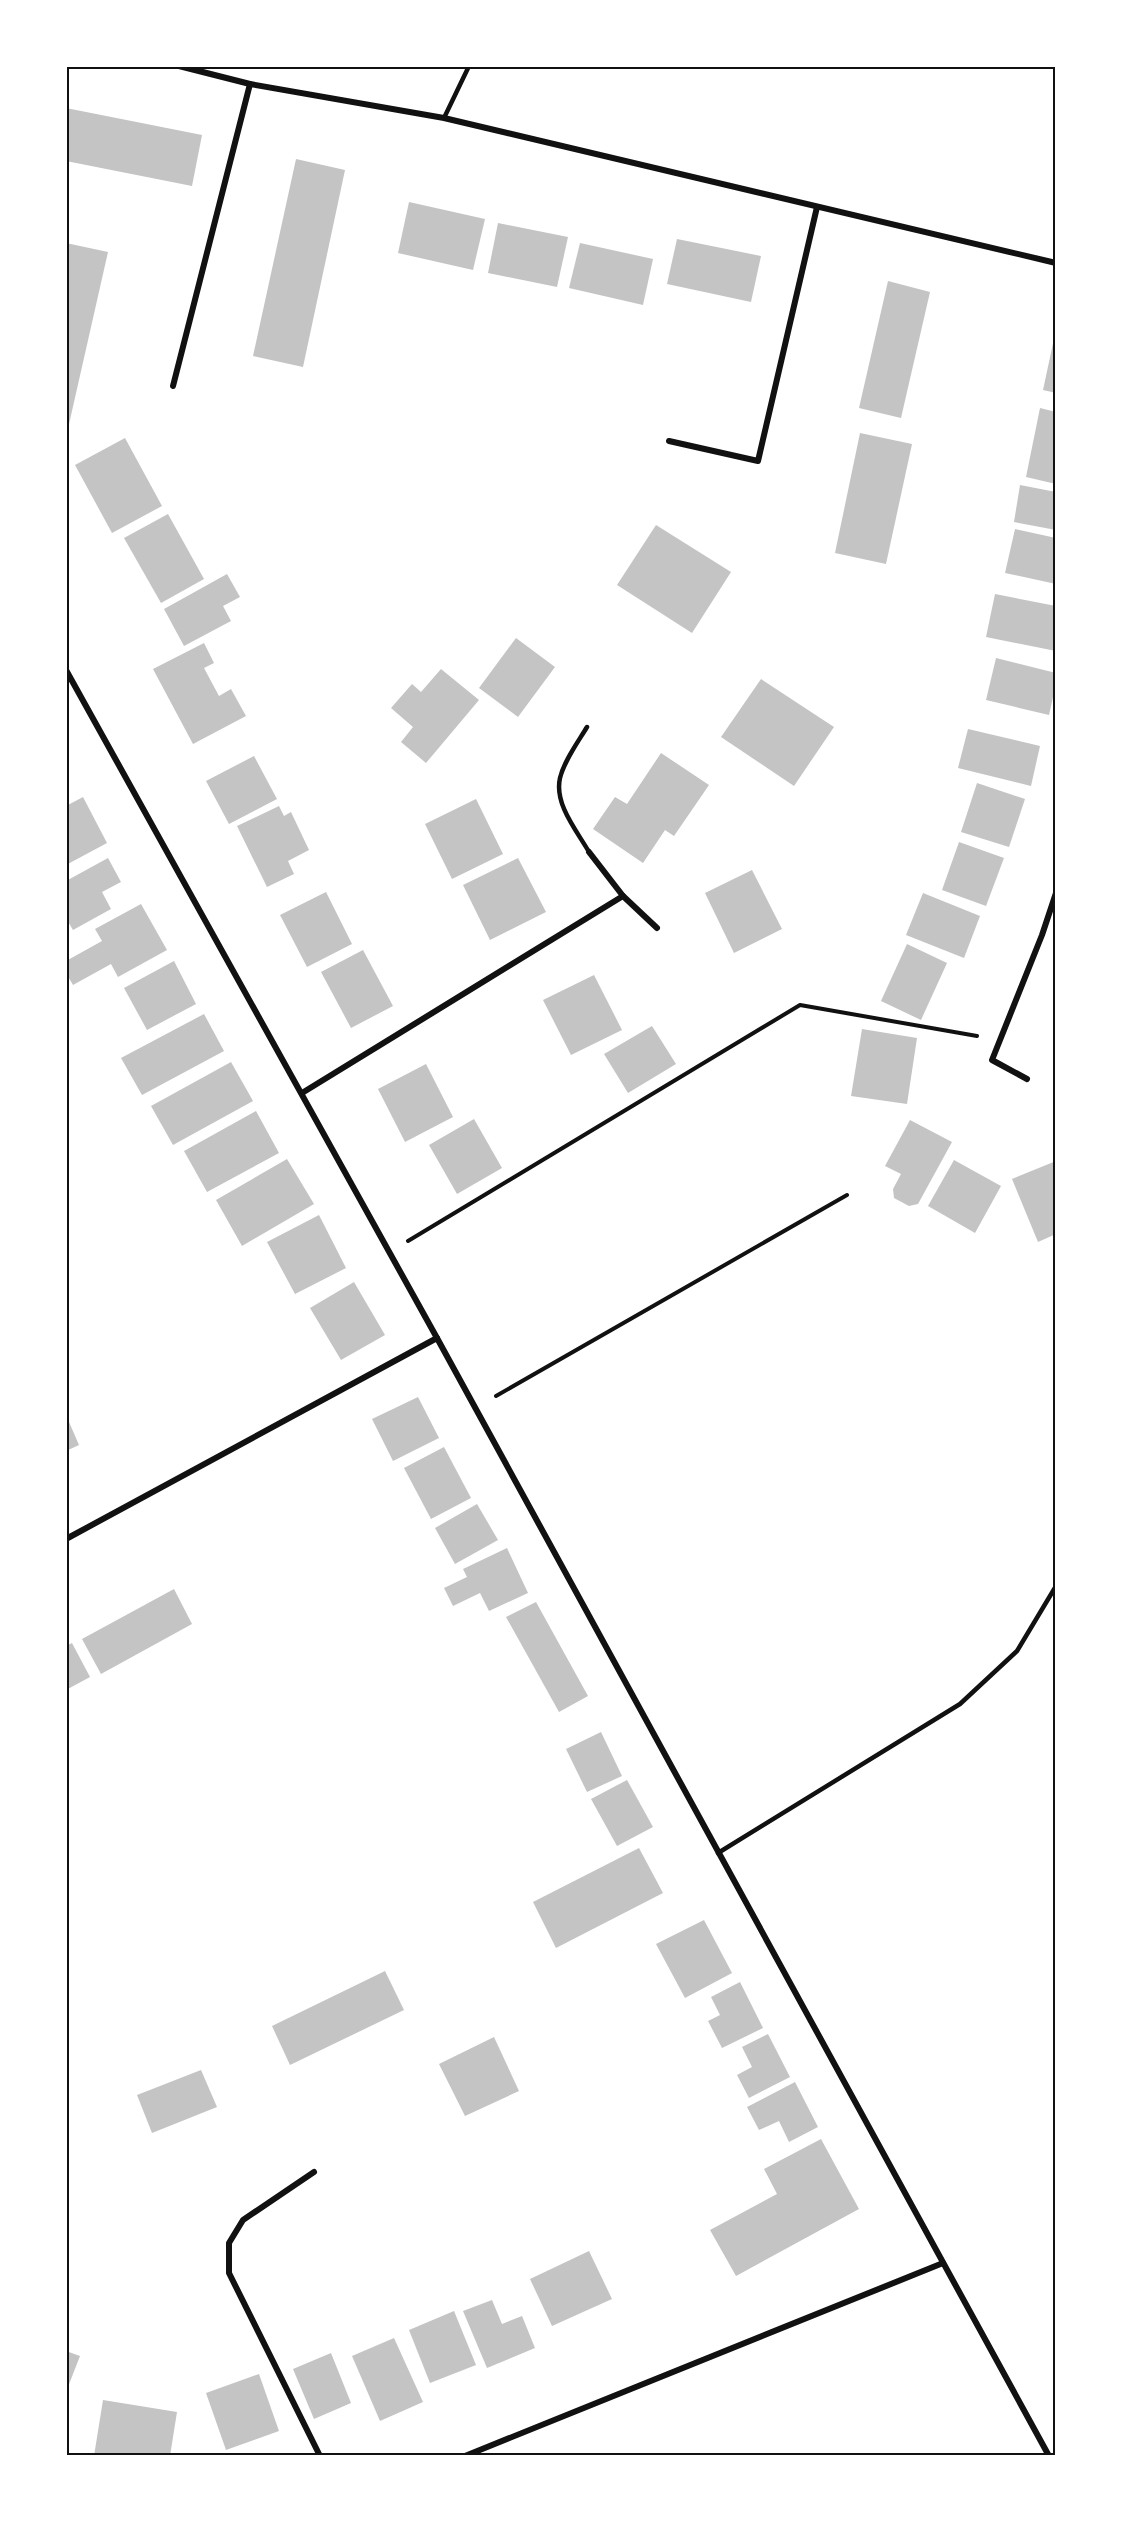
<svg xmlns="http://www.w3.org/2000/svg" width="1122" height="2522" font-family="Helvetica,sans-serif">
  <rect width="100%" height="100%" fill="#fff"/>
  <g fill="#c4c4c4">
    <polygon points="66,108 202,135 192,186 66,161"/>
    <polygon points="296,159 345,170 303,367 253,356"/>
    <polygon points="409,202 485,219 473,270 398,253"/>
    <polygon points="498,223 568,237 557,287 488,273"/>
    <polygon points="677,239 761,256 751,302 667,284"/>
    <polygon points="66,243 108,252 67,433 66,433"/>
    <polygon points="580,243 653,259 643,305 569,288"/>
    <polygon points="888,281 930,292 901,418 859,408"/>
    <polygon points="1055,334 1056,334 1056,393 1043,390"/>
    <polygon points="1040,408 1056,412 1056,484 1026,477"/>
    <polygon points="860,433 912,444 886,564 835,553"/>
    <polygon points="125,438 162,506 112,533 75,465"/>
    <polygon points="1020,485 1056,492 1056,530 1014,522"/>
    <polygon points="168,514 204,579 161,603 124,538"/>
    <polygon points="656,525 731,572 692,633 617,585"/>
    <polygon points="1015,529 1056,538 1056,584 1005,573"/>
    <polygon points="227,574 240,597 223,606 231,621 184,646 164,609"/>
    <polygon points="995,594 1056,606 1056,651 986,637"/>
    <polygon points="516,638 555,667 518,717 479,688"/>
    <polygon points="204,643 214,663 204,668 219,696 231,689 246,716 193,744 153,669"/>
    <polygon points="996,658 1056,673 1056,684 1049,715 986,700"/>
    <polygon points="441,669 479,700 426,763 401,742 413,727 391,708 412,684 421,692"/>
    <polygon points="761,679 834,727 794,786 721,737"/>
    <polygon points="968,729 1040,746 1031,786 958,768"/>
    <polygon points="661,753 709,785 674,836 665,830 643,863 593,829 615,797 627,804"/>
    <polygon points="254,756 277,799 229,824 206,781"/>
    <polygon points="977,783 1025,799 1009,847 961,832"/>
    <polygon points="83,797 107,843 66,865 66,806"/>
    <polygon points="476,799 503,854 452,879 425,824"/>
    <polygon points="279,806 284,816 291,812 309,850 288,861 294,874 267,887 237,826"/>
    <polygon points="959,842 1004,858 986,906 942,890"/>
    <polygon points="108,858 121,882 102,892 111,909 73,930 66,918 66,881"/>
    <polygon points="518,858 546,912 490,940 463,885"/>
    <polygon points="752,870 782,929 734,953 705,893"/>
    <polygon points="326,892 352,944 307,967 280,915"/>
    <polygon points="923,893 980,916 964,958 906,935"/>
    <polygon points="141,904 167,950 118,977 111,964 73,985 66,973 66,961 102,941 95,929"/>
    <polygon points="907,944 947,963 921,1020 881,1001"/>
    <polygon points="363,950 393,1006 351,1028 321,972"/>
    <polygon points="174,961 196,1004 147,1030 124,988"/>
    <polygon points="594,975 622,1030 571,1055 543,1000"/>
    <polygon points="204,1014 224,1051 142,1095 121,1058"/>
    <polygon points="652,1026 676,1064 628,1093 604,1054"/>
    <polygon points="862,1029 917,1038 907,1104 851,1096"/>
    <polygon points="231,1062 253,1101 173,1145 151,1106"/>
    <polygon points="426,1064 453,1117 405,1142 378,1089"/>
    <polygon points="256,1111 279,1153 207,1192 184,1151"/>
    <polygon points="474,1119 502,1168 457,1194 429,1145"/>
    <polygon points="910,1120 952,1142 918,1204 909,1206 894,1198 893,1189 901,1174 885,1166"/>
    <polygon points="287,1159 314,1204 242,1246 216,1200"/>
    <polygon points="954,1160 1001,1186 975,1233 928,1206"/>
    <polygon points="1056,1161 1056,1234 1038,1242 1012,1179"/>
    <polygon points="319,1215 346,1268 295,1294 267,1242"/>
    <polygon points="354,1282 385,1335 341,1360 310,1308"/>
    <polygon points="418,1397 439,1438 393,1461 372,1419"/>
    <polygon points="66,1415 79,1445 66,1451"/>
    <polygon points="444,1447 471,1498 431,1519 404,1468"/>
    <polygon points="477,1504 498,1540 455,1564 435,1528"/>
    <polygon points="507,1548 528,1593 489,1611 480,1593 453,1606 444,1588 467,1577 463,1569"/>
    <polygon points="174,1589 192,1624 101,1674 82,1639"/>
    <polygon points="536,1602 588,1696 559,1712 506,1617"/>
    <polygon points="72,1643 90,1677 66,1690 66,1646"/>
    <polygon points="601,1732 622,1776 587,1792 566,1749"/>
    <polygon points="627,1780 653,1827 617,1846 591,1799"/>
    <polygon points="639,1848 663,1893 556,1948 533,1902"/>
    <polygon points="704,1920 732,1973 685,1998 656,1944"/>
    <polygon points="385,1971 404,2010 290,2065 272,2026"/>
    <polygon points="740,1982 763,2028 722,2048 708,2021 720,2015 711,1997"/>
    <polygon points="768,2034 790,2077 749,2098 737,2075 752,2067 742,2047"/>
    <polygon points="494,2037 519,2091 465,2116 439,2064"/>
    <polygon points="201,2070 217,2107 152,2133 137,2095"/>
    <polygon points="795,2082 818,2127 789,2142 779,2121 759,2130 747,2107"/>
    <polygon points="821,2139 859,2209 736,2276 710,2230 777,2194 764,2169"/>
    <polygon points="589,2251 612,2299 552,2326 530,2279"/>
    <polygon points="492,2300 502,2324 522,2316 535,2348 487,2368 463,2311"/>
    <polygon points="454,2311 476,2365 430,2383 409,2330"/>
    <polygon points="394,2338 423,2402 380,2421 352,2356"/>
    <polygon points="66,2351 80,2356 66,2392"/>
    <polygon points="331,2353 351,2403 314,2419 293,2369"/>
    <polygon points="259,2374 279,2431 226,2450 206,2393"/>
    <polygon points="103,2400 177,2412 170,2456 94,2456"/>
  </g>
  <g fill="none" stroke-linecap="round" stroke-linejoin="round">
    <g stroke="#111" stroke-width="4">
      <polyline points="408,1241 800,1005 977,1036"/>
      <polyline points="496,1396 847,1195"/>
    </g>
    <g stroke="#111" stroke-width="4.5">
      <polyline points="444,118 469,66"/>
      <path d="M587,727C578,742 564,761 560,778C554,804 577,831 589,852"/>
      <polyline points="718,1853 960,1704 1017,1651 1056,1586"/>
    </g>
    <g stroke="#111" stroke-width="6">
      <polyline points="179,66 250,84 444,118 1056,263"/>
      <polyline points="173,386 250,84"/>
      <polyline points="669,441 758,461 817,207"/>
      <polyline points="66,670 437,1338 1049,2456"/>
      <polyline points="589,852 623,896 657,928"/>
      <polyline points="1027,1079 992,1060 1042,935 1056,893"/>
      <polyline points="302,1093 623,896"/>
      <polyline points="66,1539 437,1338"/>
      <polyline points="314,2172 243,2220 229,2243 229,2273 320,2456"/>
      <polyline points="465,2456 943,2263"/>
    </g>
  </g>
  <rect width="1122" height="2522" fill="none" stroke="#ffffff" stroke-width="135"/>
  <rect x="68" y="68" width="986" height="2386" fill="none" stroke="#111" stroke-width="2"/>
</svg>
